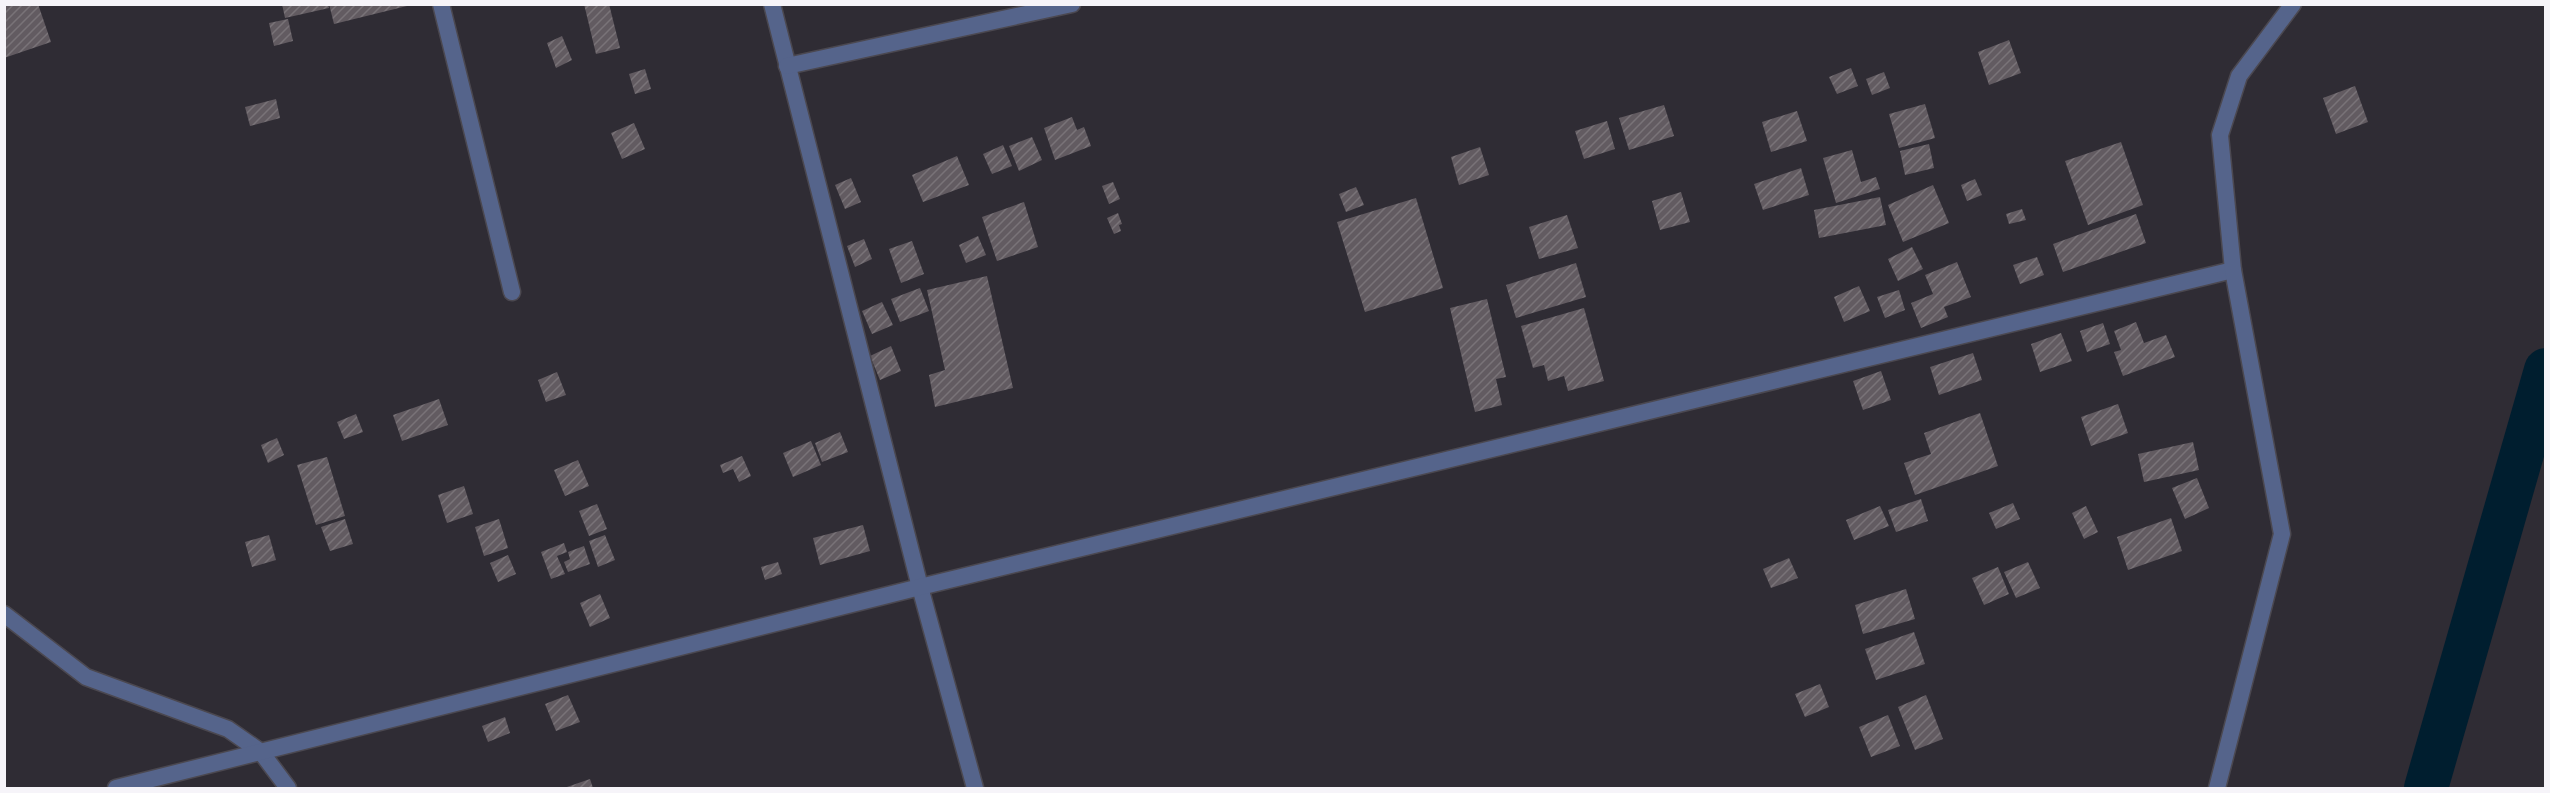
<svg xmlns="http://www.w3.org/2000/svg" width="2550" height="793" font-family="Montserrat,sans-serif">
  <defs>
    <pattern id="building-hatch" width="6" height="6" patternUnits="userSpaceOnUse" patternTransform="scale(1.5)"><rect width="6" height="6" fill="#625b61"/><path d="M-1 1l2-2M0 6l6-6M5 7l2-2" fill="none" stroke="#797378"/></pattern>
  </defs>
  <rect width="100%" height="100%" fill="#2f2c34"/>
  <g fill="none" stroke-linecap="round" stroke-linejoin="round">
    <polyline stroke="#001e2f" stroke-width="44" points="2426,788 2546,370"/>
  </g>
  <g fill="url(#building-hatch)">
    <polygon points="4,4 38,4 51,42 4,58"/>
    <polygon points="282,4 328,4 329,8 285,18"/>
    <polygon points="329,4 411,4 411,5 334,24"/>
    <polygon points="584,4 609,4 620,48 596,54"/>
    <polygon points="288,19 293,41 274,46 269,23"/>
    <polygon points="562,36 572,60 556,68 547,43"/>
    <polygon points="2009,40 2021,73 1989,85 1978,52"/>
    <polygon points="1851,68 1858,86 1837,94 1829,77"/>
    <polygon points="645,69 651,89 635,94 629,74"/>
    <polygon points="1884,72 1890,88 1872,95 1866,79"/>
    <polygon points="2355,86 2368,122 2336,134 2323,98"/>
    <polygon points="276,99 280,118 250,126 245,107"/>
    <polygon points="1925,104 1935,138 1899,148 1889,114"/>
    <polygon points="1664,105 1674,136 1629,150 1619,118"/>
    <polygon points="1797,111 1807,141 1771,152 1762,122"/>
    <polygon points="1072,117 1077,130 1084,127 1091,146 1055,160 1044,128"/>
    <polygon points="1607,121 1615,149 1584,159 1575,131"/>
    <polygon points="634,123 645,149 622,159 611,133"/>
    <polygon points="1032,137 1042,160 1019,171 1009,146"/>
    <polygon points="2121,142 2143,205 2088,225 2065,161"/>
    <polygon points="1929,144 1934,168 1905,175 1900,151"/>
    <polygon points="1003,145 1012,166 992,174 983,154"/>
    <polygon points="1480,147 1489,175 1459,185 1451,157"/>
    <polygon points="1852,150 1861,182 1876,177 1880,189 1836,203 1823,158"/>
    <polygon points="957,156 969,185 923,202 912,175"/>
    <polygon points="1801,168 1809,195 1763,210 1754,184"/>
    <polygon points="851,178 861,202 845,209 835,185"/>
    <polygon points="1975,179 1982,195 1967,201 1961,185"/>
    <polygon points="1113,182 1120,199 1109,204 1102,186"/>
    <polygon points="1933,185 1949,223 1903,242 1888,205"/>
    <polygon points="1356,187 1364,205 1346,212 1339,194"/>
    <polygon points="1681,192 1690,222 1660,230 1652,201"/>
    <polygon points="1880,197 1886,225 1819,238 1814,210"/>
    <polygon points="1416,198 1443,288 1365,312 1337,222"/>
    <polygon points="1024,202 1038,247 997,261 982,217"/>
    <polygon points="2022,209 2026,220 2009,224 2006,214"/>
    <polygon points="1118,213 1122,224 1119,225 1121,231 1114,234 1107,218"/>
    <polygon points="2136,214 2146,243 2063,272 2053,244"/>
    <polygon points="1567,215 1578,248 1539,259 1529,227"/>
    <polygon points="978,236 986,255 966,263 959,245"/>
    <polygon points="864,239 872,259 855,267 847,246"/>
    <polygon points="912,241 924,274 901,283 889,249"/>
    <polygon points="1912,247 1923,269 1898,281 1888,259"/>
    <polygon points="2037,257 2044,275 2020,284 2013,265"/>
    <polygon points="1957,262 1971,297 1944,307 1948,317 1921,328 1911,303 1933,294 1925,275"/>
    <polygon points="1576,263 1586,297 1516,318 1506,285"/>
    <polygon points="987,276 1013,388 935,407 929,375 945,370 927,290"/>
    <polygon points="1859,286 1870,311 1844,322 1834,297"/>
    <polygon points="920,288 929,311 900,322 891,299"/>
    <polygon points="1899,290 1905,310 1885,318 1877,297"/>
    <polygon points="1487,299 1506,377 1496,379 1502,405 1475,412 1450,308"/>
    <polygon points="882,302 893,325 872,334 862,311"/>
    <polygon points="1584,308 1604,381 1568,391 1564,376 1548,381 1544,365 1533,368 1521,326"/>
    <polygon points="2136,322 2144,343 2166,335 2175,357 2123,376 2114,352 2121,350 2114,331"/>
    <polygon points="2103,323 2110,344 2087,352 2080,331"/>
    <polygon points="2061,333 2072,361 2040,372 2031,344"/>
    <polygon points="891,346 901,371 880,380 870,356"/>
    <polygon points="1973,353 1982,380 1939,395 1930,367"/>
    <polygon points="1881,371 1891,400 1863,410 1853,381"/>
    <polygon points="557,372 566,395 546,402 538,380"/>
    <polygon points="439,399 448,425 402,441 393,415"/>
    <polygon points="2118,404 2128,433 2091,446 2081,417"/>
    <polygon points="1980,413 1998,466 1915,495 1904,463 1931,454 1924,433"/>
    <polygon points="356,414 363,432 344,439 337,422"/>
    <polygon points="840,432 848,452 822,462 815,443"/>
    <polygon points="277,438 284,455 268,463 261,445"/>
    <polygon points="811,441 821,465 793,477 783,453"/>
    <polygon points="2193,442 2199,470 2144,482 2138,454"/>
    <polygon points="742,456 751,476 739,482 733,469 723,473 720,465"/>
    <polygon points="327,457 345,516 316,525 297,465"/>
    <polygon points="578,460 589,486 565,496 554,470"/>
    <polygon points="2197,478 2209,508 2185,519 2172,488"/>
    <polygon points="464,486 473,514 447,523 438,495"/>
    <polygon points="1921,499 1928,521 1896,532 1888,510"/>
    <polygon points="2013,503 2020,519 1996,529 1989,513"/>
    <polygon points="597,504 607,529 589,536 579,511"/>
    <polygon points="1880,506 1889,526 1854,540 1846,520"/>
    <polygon points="2086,506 2098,532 2084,539 2072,513"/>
    <polygon points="2171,518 2182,551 2128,570 2117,537"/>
    <polygon points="345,519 353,544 330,551 321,527"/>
    <polygon points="499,519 508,548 484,556 475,527"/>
    <polygon points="863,525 870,551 820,565 813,538"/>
    <polygon points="269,535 276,560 252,567 245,542"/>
    <polygon points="605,535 615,560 598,567 589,541"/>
    <polygon points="564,543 567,552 557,556 565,574 551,579 541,552"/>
    <polygon points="584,546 590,564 568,572 564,562 570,559 568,552"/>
    <polygon points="508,555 516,574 498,582 490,563"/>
    <polygon points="1789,558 1798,578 1771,588 1763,569"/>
    <polygon points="778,562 782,574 765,580 761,567"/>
    <polygon points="2028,562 2040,588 2016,598 2004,572"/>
    <polygon points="1998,567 2009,594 1984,605 1972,578"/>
    <polygon points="1906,589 1915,619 1863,634 1855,605"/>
    <polygon points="600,594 610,618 590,627 580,603"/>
    <polygon points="1914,632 1925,664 1876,680 1865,649"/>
    <polygon points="1820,684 1829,707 1805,717 1795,694"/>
    <polygon points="568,695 580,722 556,731 545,704"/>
    <polygon points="1926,695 1943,739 1915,750 1898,707"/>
    <polygon points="1888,715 1900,746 1871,757 1859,727"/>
    <polygon points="505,717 510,733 488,742 482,726"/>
    <polygon points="590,779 593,788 564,788"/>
  </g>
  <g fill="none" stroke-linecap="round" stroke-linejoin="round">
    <defs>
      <g id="minor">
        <polyline points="441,4 512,292"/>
        <polyline points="772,4 920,587 975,788"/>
        <polyline points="787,66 1072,4"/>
        <polyline points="4,614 86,677 228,729 261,752 288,788"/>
        <polyline points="116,788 920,587 2233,270"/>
        <polyline points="2217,788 2282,534 2233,270 2220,135 2239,76 2293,4"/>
      </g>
    </defs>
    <use href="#minor" stroke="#4b4850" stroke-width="19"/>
    <use href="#minor" stroke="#55648b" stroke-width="16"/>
  </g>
  <rect width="2550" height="793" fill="none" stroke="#f6f4f9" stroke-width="12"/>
</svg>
